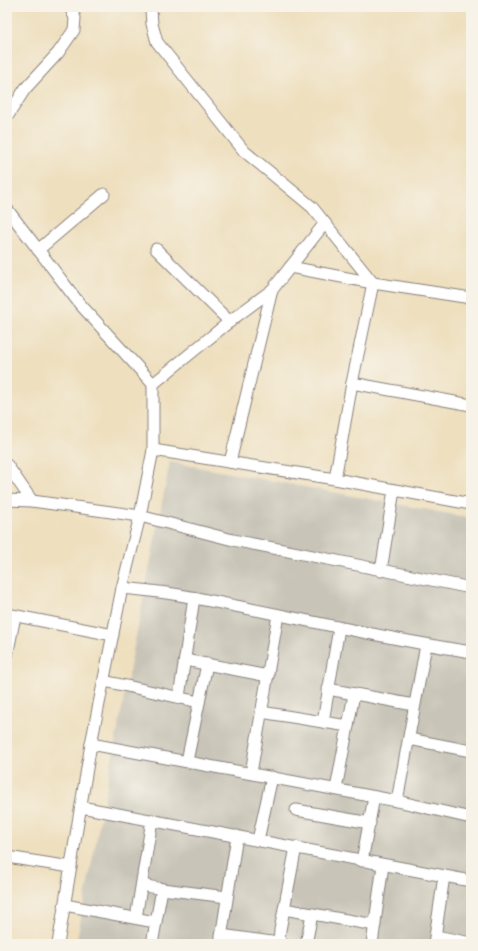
<svg xmlns="http://www.w3.org/2000/svg" width="478" height="951" font-family="'Playpen Sans',sans-serif">
  <rect width="100%" height="100%" fill="#f7f3e8"/>
  <filter id="ink" filterUnits="userSpaceOnUse"><feTurbulence type="fractalNoise" baseFrequency=".025" numOctaves="2"/><feDisplacementMap in="SourceGraphic" scale="8" xChannelSelector="R" yChannelSelector="G"/><feConvolveMatrix kernelMatrix="1 2 1 2 8 2 1 2 1" color-interpolation-filters="sRGB"/></filter>
  <filter id="wash" filterUnits="userSpaceOnUse"><feTurbulence type="fractalNoise" baseFrequency=".012" numOctaves="4" result="noise"/><feDisplacementMap in="SourceGraphic" scale="16" xChannelSelector="R" yChannelSelector="G"/><feGaussianBlur stdDeviation="0.9" result="paint"/><feColorMatrix in="noise" values="0 0 0 0 0 0 0 0 0 0 0 0 0 0 0 0 0 1.4 0 .05"/><feComposite in="paint" operator="in"/></filter>
  <g filter="url(#wash)">
    <rect width="100%" height="100%" fill="#eedfbe"/>
    <polygon fill="#c8c4b8" points="170,462 471,518 471,944 76,944"/>
  </g>
  <g filter="url(#ink)">
    <g fill="none" stroke-linecap="round" stroke-linejoin="round">
      <defs>
        <g id="minor">
          <polyline points="153,7 151,10 152,24 157,42 244,151 312,207 373,283 352,383 471,405"/>
          <polyline points="7,117 25,89 58,53 74,30 75,18 70,7"/>
          <polyline points="7,209 79,303 153,384"/>
          <polyline points="156,249 230,322"/>
          <polyline points="38,250 104,194"/>
          <polyline points="290,267 373,283 471,298"/>
          <polyline points="153,450 153,384 234,318 272,290 325,223"/>
          <polyline points="230,462 272,290"/>
          <polyline points="7,465 32,501"/>
          <polyline points="335,479 352,383"/>
          <polyline points="7,500 32,501 140,516 233,540 471,588"/>
          <polyline points="381,571 394,490"/>
          <path d="M122,588C143,590 164,592 185,596C281,614 375,637 471,652"/>
          <polyline points="7,614 113,635"/>
          <polyline points="7,656 15,616"/>
          <polyline points="185,660 268,676"/>
          <polyline points="104,681 199,702"/>
          <polyline points="328,689 414,705"/>
          <polyline points="179,697 194,598"/>
          <polyline points="261,712 323,722"/>
          <polyline points="348,726 354,694"/>
          <polyline points="409,739 471,751"/>
          <polyline points="91,744 397,801 471,818"/>
          <polyline points="187,761 207,664"/>
          <polyline points="251,773 278,615"/>
          <polyline points="336,789 348,726 323,722 339,628"/>
          <polyline points="397,801 426,645"/>
          <polyline points="81,807 471,881"/>
          <polyline points="296,810 370,823"/>
          <polyline points="258,840 272,777"/>
          <polyline points="7,857 71,867"/>
          <polyline points="362,861 374,797"/>
          <polyline points="142,885 162,889 227,897"/>
          <polyline points="65,905 155,922"/>
          <polyline points="284,909 375,925"/>
          <polyline points="136,918 152,820"/>
          <polyline points="221,935 279,943"/>
          <polyline points="436,936 471,943"/>
          <polyline points="58,944 91,744 122,588 140,516 153,450 335,479 471,504"/>
          <polyline points="152,944 162,889"/>
          <polyline points="220,944 237,836"/>
          <polyline points="283,944 279,943 280,930 296,847"/>
          <polyline points="306,944 312,914"/>
          <polyline points="372,944 383,865"/>
          <polyline points="434,944 444,876"/>
        </g>
      </defs>
      <use href="#minor" stroke="#88807c" stroke-width="13"/>
      <use href="#minor" stroke="#fff" stroke-width="11"/>
    </g>
  </g>
  <rect width="478" height="951" fill="none" stroke="#f7f3e8" stroke-width="24"/>
</svg>
